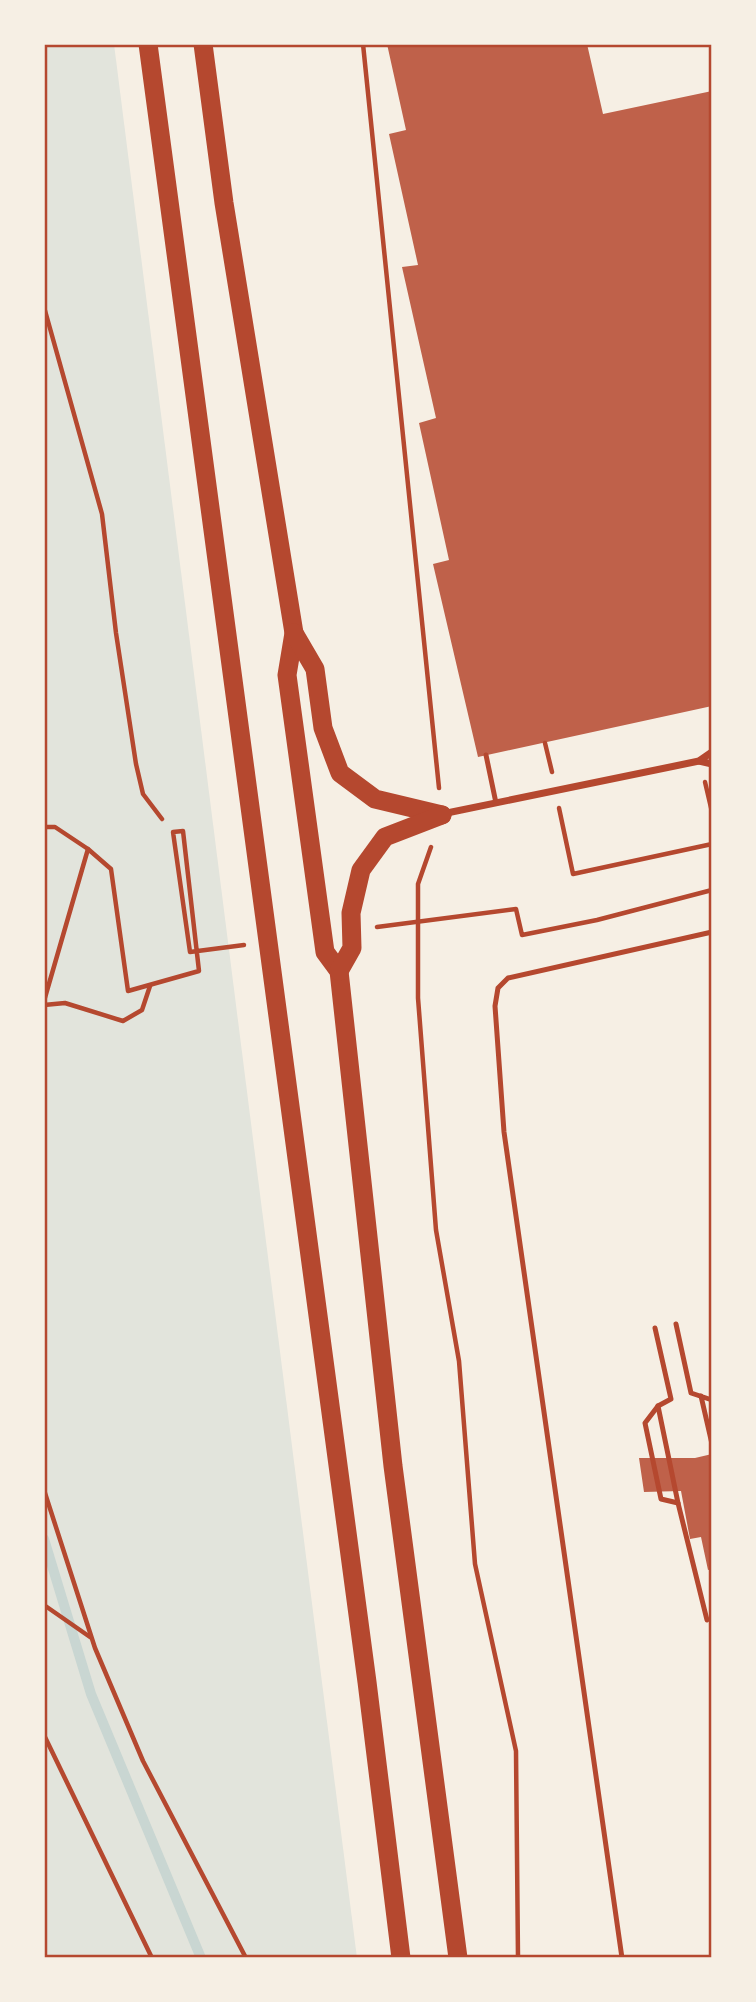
<svg xmlns="http://www.w3.org/2000/svg" width="756" height="2002" font-family="'DM Sans',sans-serif">
  <rect width="100%" height="100%" fill="#f6efe4"/>
  <polygon fill="#e2e4dc" points="44,44 114,44 357,1958 44,1958"/>
  <g fill="none" stroke-linecap="round" stroke-linejoin="round">
    <polyline stroke="#c9d6d2" stroke-width="10" points="44,1539 91,1694 201,1958"/>
  </g>
  <g fill="#bf614a">
    <polygon points="387,44 587,44 603,114 712,91 712,706 478,757 433,564 449,560 419,423 436,418 402,267 418,265 389,134 406,130"/>
    <polygon points="712,1454 712,1569 708,1570 701,1537 690,1539 681,1491 644,1492 639,1458 695,1458"/>
  </g>
  <g fill="none" stroke-linecap="round" stroke-linejoin="round">
    <g stroke="#b5482f" stroke-width="4.5">
      <polyline points="363,44 439,788"/>
      <polyline points="44,307 102,514 116,633 136,764 143,794 162,819"/>
      <polyline points="545,743 552,772"/>
      <polyline points="705,782 712,812"/>
      <polyline points="559,808 573,874 712,844"/>
      <polyline points="44,827 55,827 88,849"/>
      <polyline points="431,847 418,884 418,998 436,1230 459,1361 475,1564 516,1751 518,1958"/>
      <polyline points="377,927 516,909 522,935 597,920 712,890"/>
      <polyline points="44,1001 88,849 111,869 128,991 199,971 183,831 173,832 190,952 244,945"/>
      <polyline points="44,1005 65,1003 123,1021 142,1010 150,986"/>
      <polyline points="44,1490 95,1648 143,1761 246,1958"/>
      <polyline points="44,1605 90,1637"/>
      <polyline points="44,1735 152,1958"/>
    </g>
    <g stroke="#b5482f" stroke-width="5">
      <polyline points="486,755 496,803"/>
      <polyline points="676,1324 691,1393 712,1400"/>
      <polyline points="655,1328 671,1399 658,1406 645,1423 661,1499 678,1503 707,1620"/>
      <polyline points="701,1396 712,1444"/>
      <polyline points="658,1406 678,1503"/>
      <polyline points="622,1958 504,1132 495,1006 498,988 508,978 712,932"/>
    </g>
    <g stroke="#b5482f" stroke-width="7">
      <polyline points="699,761 712,764"/>
      <polyline points="442,814 699,761 712,752"/>
    </g>
    <g stroke="#b5482f" stroke-width="19">
      <polyline points="148,44 367,1682 401,1958"/>
      <polyline points="203,44 224,203 294,633 287,675 325,952 339,971 393,1466 458,1958"/>
      <polyline points="294,633 315,669 323,728 340,773 375,799 442,815"/>
      <polyline points="339,971 352,948 351,913 361,870 385,837 442,815"/>
    </g>
  </g>
  <rect width="756" height="2002" fill="none" stroke="#f6efe4" stroke-width="91"/>
  <rect x="46" y="46" width="664" height="1910" fill="none" stroke="#b5482f" stroke-width="2.5"/>
</svg>
